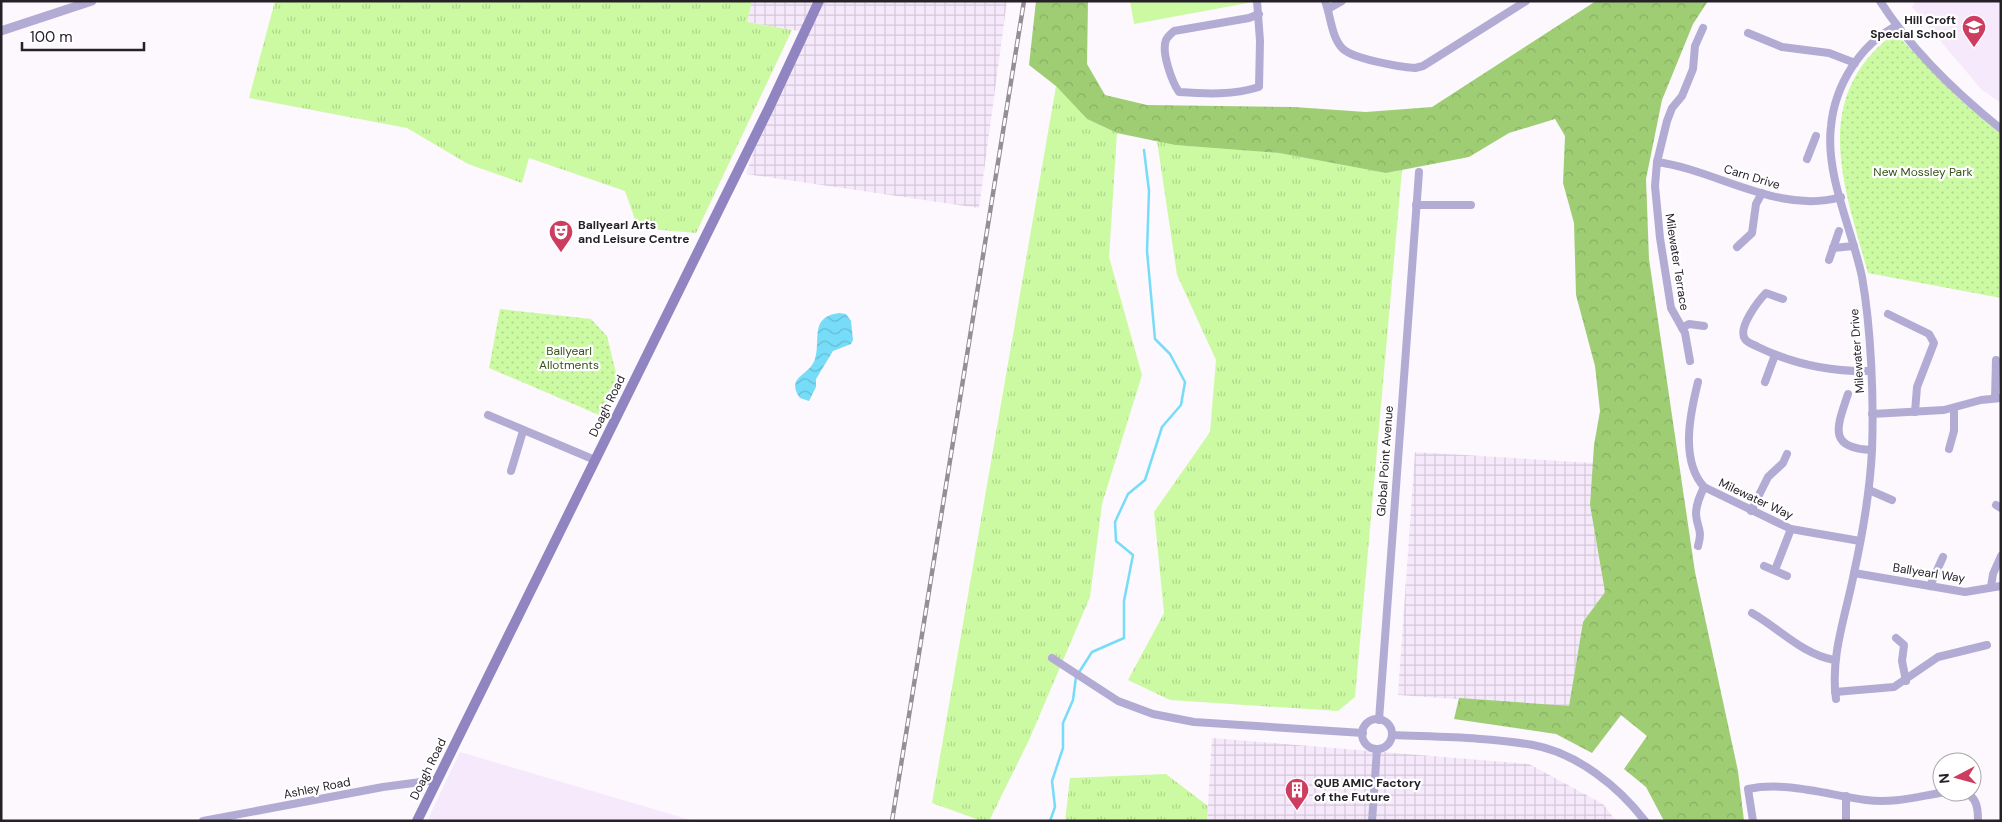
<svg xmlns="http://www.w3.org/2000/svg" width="2002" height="822" font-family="'DM Sans',sans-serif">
  <defs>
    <pattern id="industrial-grid" width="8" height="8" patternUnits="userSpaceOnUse" patternTransform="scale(1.25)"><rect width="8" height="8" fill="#f6e9fc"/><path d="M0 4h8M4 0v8" fill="none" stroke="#d3c8d8"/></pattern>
    <pattern id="grass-tufts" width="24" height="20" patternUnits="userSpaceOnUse" patternTransform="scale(1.25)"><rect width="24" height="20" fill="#ccfaa2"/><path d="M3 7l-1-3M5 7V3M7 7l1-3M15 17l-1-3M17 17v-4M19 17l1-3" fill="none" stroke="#afd68c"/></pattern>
    <pattern id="forest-crowns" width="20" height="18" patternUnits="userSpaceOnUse" patternTransform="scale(1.25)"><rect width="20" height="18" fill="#9fcd73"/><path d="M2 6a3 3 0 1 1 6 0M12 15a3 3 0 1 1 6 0" fill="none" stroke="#89b064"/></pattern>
    <pattern id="park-dots" width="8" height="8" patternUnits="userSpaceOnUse" patternTransform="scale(1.25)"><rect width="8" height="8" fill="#ccfaa2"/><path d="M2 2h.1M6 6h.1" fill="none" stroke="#afd68c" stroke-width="1.8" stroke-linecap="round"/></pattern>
    <pattern id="water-waves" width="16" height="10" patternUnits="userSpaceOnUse" patternTransform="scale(1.25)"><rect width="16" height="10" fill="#76dcf7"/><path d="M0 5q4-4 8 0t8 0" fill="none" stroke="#66bcd4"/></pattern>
  </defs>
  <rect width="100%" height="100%" fill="#fcf8fd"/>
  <g fill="#f6e9fc">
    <polygon points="1915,1 2001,1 2001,103 1981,89 1912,7"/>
    <polygon points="460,752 694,821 427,821"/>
  </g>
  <g fill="url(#industrial-grid)">
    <polygon points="752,1 1007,1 979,208 746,174 766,115 804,32 747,22"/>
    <polygon points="1415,452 1593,463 1590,505 1605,592 1583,622 1569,707 1398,695"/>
    <polygon points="1212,738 1529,764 1603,804 1616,821 1207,821"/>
  </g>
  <g fill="url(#grass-tufts)">
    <polygon points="275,1 752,1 747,22 792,30 696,233 638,228 625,191 529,158 522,183 468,164 407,128 249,98"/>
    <polygon points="1056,86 1087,119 1117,133 1109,257 1142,375 1102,504 1090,597 1029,740 989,821 982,821 932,803"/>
    <polygon points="1157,141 1175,145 1279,153 1386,173 1402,170 1355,697 1338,711 1170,700 1128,680 1164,613 1154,512 1210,432 1216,360 1177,275"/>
    <polygon points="1166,774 1208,806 1207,821 1065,821 1070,778"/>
  </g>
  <polygon fill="url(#forest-crowns)" points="1036,1 1088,1 1087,64 1105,95 1147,105 1294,107 1366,112 1432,107 1596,1 1708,1 1693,24 1662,100 1646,179 1649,259 1695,572 1738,771 1744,821 1664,821 1646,787 1624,769 1647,736 1621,715 1592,753 1556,734 1454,719 1459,698 1569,706 1583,622 1605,592 1590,505 1594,445 1600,411 1595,366 1576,295 1574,223 1563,183 1565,136 1555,119 1509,133 1469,157 1386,173 1279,153 1175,145 1117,133 1087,119 1056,86 1029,65"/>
  <g fill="url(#park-dots)">
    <path d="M1891,36L1900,38L1959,99L2001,134V298L1868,273C1845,189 1809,100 1891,36Z"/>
    <polygon points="500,309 591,319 607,336 617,377 606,418 489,368"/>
  </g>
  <polygon fill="#ccfaa2" points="1130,1 1253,1 1253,2 1134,24"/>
  <path fill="url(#water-waves)" d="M839,313L846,314L851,321L853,340L851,344L833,351L816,379V387L809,401L800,398C785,376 809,377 815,359C821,340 809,317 839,313Z"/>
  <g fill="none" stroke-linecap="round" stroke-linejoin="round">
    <polyline stroke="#76dcf7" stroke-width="2.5" points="1050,821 1055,807 1052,781 1063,748 1063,723 1073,700 1076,677 1092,652 1124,638 1124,601 1133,555 1116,541 1115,522 1128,494 1145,480 1162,427 1181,405 1185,382 1170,354 1155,339 1147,251 1149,191 1144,150"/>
    <g stroke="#b2acd4" stroke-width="8">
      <path d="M1257,1L1260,41L1259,87C1233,95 1207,94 1179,92C1172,82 1161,52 1166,40C1168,36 1172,33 1174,31L1249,18L1259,14"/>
      <path d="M1325,1C1331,16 1331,37 1343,49C1354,59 1400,67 1415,68L1423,66L1526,1"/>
      <path d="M1880,1C1912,51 1955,92 2001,129"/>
      <polyline points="1328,9 1342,1"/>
      <polyline points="1748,33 1782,47 1829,53 1855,63"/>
      <polyline points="1807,159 1816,136"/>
      <path d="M1657,162C1717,170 1779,215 1841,197"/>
      <polyline points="1416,205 1471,205"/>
      <polyline points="1737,247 1752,233 1756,204 1762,193"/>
      <polyline points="1833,248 1854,246"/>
      <polyline points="1829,260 1839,231"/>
      <path d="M1783,299L1766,293C1759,300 1737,328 1745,339C1747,343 1755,345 1758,347C1793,364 1832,372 1871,371"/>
      <polyline points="1888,314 1929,334 1934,343 1917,387 1915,412"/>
      <polyline points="1682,328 1689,324 1704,326"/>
      <polyline points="1690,361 1685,333 1671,308 1660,238 1655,186 1657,162 1667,121 1672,108 1682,96 1693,69 1695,46 1703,28"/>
      <path d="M1698,382C1690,414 1680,460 1704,487L1791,529L1860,541"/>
      <polyline points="1765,382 1775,355"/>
      <path d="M1848,394C1837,427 1827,448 1872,450"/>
      <polyline points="1995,398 1996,360"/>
      <polyline points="1872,414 1944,410 1981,400 2001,398"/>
      <polyline points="488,415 595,460"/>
      <polyline points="1949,449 1954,431 1954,408"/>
      <polyline points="511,471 523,431"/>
      <polyline points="1869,490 1892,500"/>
      <polyline points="1996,505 2001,508"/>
      <polyline points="1751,511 1768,477 1783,463 1787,454"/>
      <path d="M1698,546C1703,529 1697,529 1696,514C1696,504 1700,496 1704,487"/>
      <polyline points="1764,566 1787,576"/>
      <polyline points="1775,570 1791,529"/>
      <polyline points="1854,573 1965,592 2001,586"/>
      <polyline points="1930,586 1943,557"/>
      <polyline points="1991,587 1993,574 2001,556"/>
      <path d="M1752,613C1780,629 1802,654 1834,660"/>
      <polyline points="1896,638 1904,645 1902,661 1906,681"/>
      <polyline points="1052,658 1118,701 1153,714 1194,722 1363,733"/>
      <polyline points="1835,692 1894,687 1938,657 1987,645"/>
      <path d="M1836,699C1830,655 1846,615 1854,573C1863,532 1870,491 1872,450C1874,398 1871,328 1862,277C1852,229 1825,175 1831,126C1835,85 1860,45 1896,26"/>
      <circle cx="1377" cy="734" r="15"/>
      <polyline points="1379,720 1419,172"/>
      <path d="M1392,735C1438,737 1488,737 1533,745C1577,753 1619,787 1645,821"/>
      <path d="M1964,792C1977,797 1978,808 1978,821"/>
      <polyline points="1846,796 1846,821"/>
      <polyline points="203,821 383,787 436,780"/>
      <polyline points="1372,821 1377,749"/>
      <path d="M1753,821L1748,789C1787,781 1828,795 1866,800C1894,804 1919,796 1946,792"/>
    </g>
    <polyline stroke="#b2acd4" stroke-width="9" points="1,31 92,1"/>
    <polyline stroke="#9085c0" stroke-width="10" points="417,821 769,108 819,1"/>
    <defs>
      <polyline id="rail" points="892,821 1024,1"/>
    </defs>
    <use href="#rail" stroke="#948f96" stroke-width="4.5"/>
    <use href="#rail" stroke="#fff" stroke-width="2.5" stroke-dasharray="8" stroke-linecap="butt"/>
  </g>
  <defs>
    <symbol id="school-pin" viewBox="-11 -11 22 30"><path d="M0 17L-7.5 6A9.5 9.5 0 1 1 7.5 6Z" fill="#cc3d5f" stroke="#fff"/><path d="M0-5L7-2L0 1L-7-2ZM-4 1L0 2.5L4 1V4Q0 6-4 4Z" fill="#fff"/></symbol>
    <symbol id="theatre-pin" viewBox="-11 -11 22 30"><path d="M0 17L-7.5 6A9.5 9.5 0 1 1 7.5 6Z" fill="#cc3d5f" stroke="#fff"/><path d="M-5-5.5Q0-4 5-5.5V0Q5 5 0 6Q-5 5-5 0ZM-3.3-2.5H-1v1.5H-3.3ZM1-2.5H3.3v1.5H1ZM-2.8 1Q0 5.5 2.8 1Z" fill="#fff"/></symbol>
    <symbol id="building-pin" viewBox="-11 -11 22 30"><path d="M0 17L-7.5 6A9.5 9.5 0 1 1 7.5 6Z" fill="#cc3d5f" stroke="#fff"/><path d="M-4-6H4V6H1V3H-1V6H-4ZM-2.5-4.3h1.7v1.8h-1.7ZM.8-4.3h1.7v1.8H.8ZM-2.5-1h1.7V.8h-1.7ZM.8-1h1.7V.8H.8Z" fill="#fff"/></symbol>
  </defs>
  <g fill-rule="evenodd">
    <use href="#school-pin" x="1960" y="13" width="28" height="38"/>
    <use href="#theatre-pin" x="547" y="218" width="28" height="38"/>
    <use href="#building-pin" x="1283" y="776" width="28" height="38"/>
  </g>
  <g text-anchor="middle" stroke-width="4.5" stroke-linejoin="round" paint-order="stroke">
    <g font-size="12" font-weight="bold" fill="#262029" stroke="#fff" text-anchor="start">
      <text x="1956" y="24" text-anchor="end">Hill Croft<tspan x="1956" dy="14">Special School</tspan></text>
      <text x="578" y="229">Ballyearl Arts<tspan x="578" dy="14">and Leisure Centre</tspan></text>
      <text x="1314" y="787">QUB AMIC Factory<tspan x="1314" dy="14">of the Future</tspan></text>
    </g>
    <g font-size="12" fill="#375315" stroke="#fff">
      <text x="1923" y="176">New Mossley Park</text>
      <text x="569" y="355">Ballyearl<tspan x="569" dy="14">Allotments</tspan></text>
    </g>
    <g font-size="12" fill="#262029" stroke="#fff">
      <text transform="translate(1752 177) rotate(17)" y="4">Carn Drive</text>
      <text transform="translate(1677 262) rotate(81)" y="4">Milewater Terrace</text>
      <text transform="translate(1857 351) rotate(-94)" y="4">Milewater Drive</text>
      <text transform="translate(607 406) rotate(-64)" y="4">Doagh Road</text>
      <text transform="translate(1385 461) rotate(-86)" y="4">Global Point Avenue</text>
      <text transform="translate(1756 499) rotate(25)" y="4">Milewater Way</text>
      <text transform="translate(1929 573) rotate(9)" y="4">Ballyearl Way</text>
      <text transform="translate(428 769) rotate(-64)" y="4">Doagh Road</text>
      <text transform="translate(317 788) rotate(-11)" y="4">Ashley Road</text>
    </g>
  </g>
  <rect width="2002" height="822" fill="none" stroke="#262029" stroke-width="5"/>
  <g transform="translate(1957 777) rotate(264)"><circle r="24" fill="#ffffff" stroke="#a8a6a9"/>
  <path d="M0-4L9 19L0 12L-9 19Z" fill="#cc3d5f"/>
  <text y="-8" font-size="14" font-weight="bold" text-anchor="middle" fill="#262029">N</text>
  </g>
  <path d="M22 42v8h122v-8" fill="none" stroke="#262029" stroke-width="2.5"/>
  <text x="30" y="42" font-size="15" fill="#262029" stroke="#ffffff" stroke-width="4" paint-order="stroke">100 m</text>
</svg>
